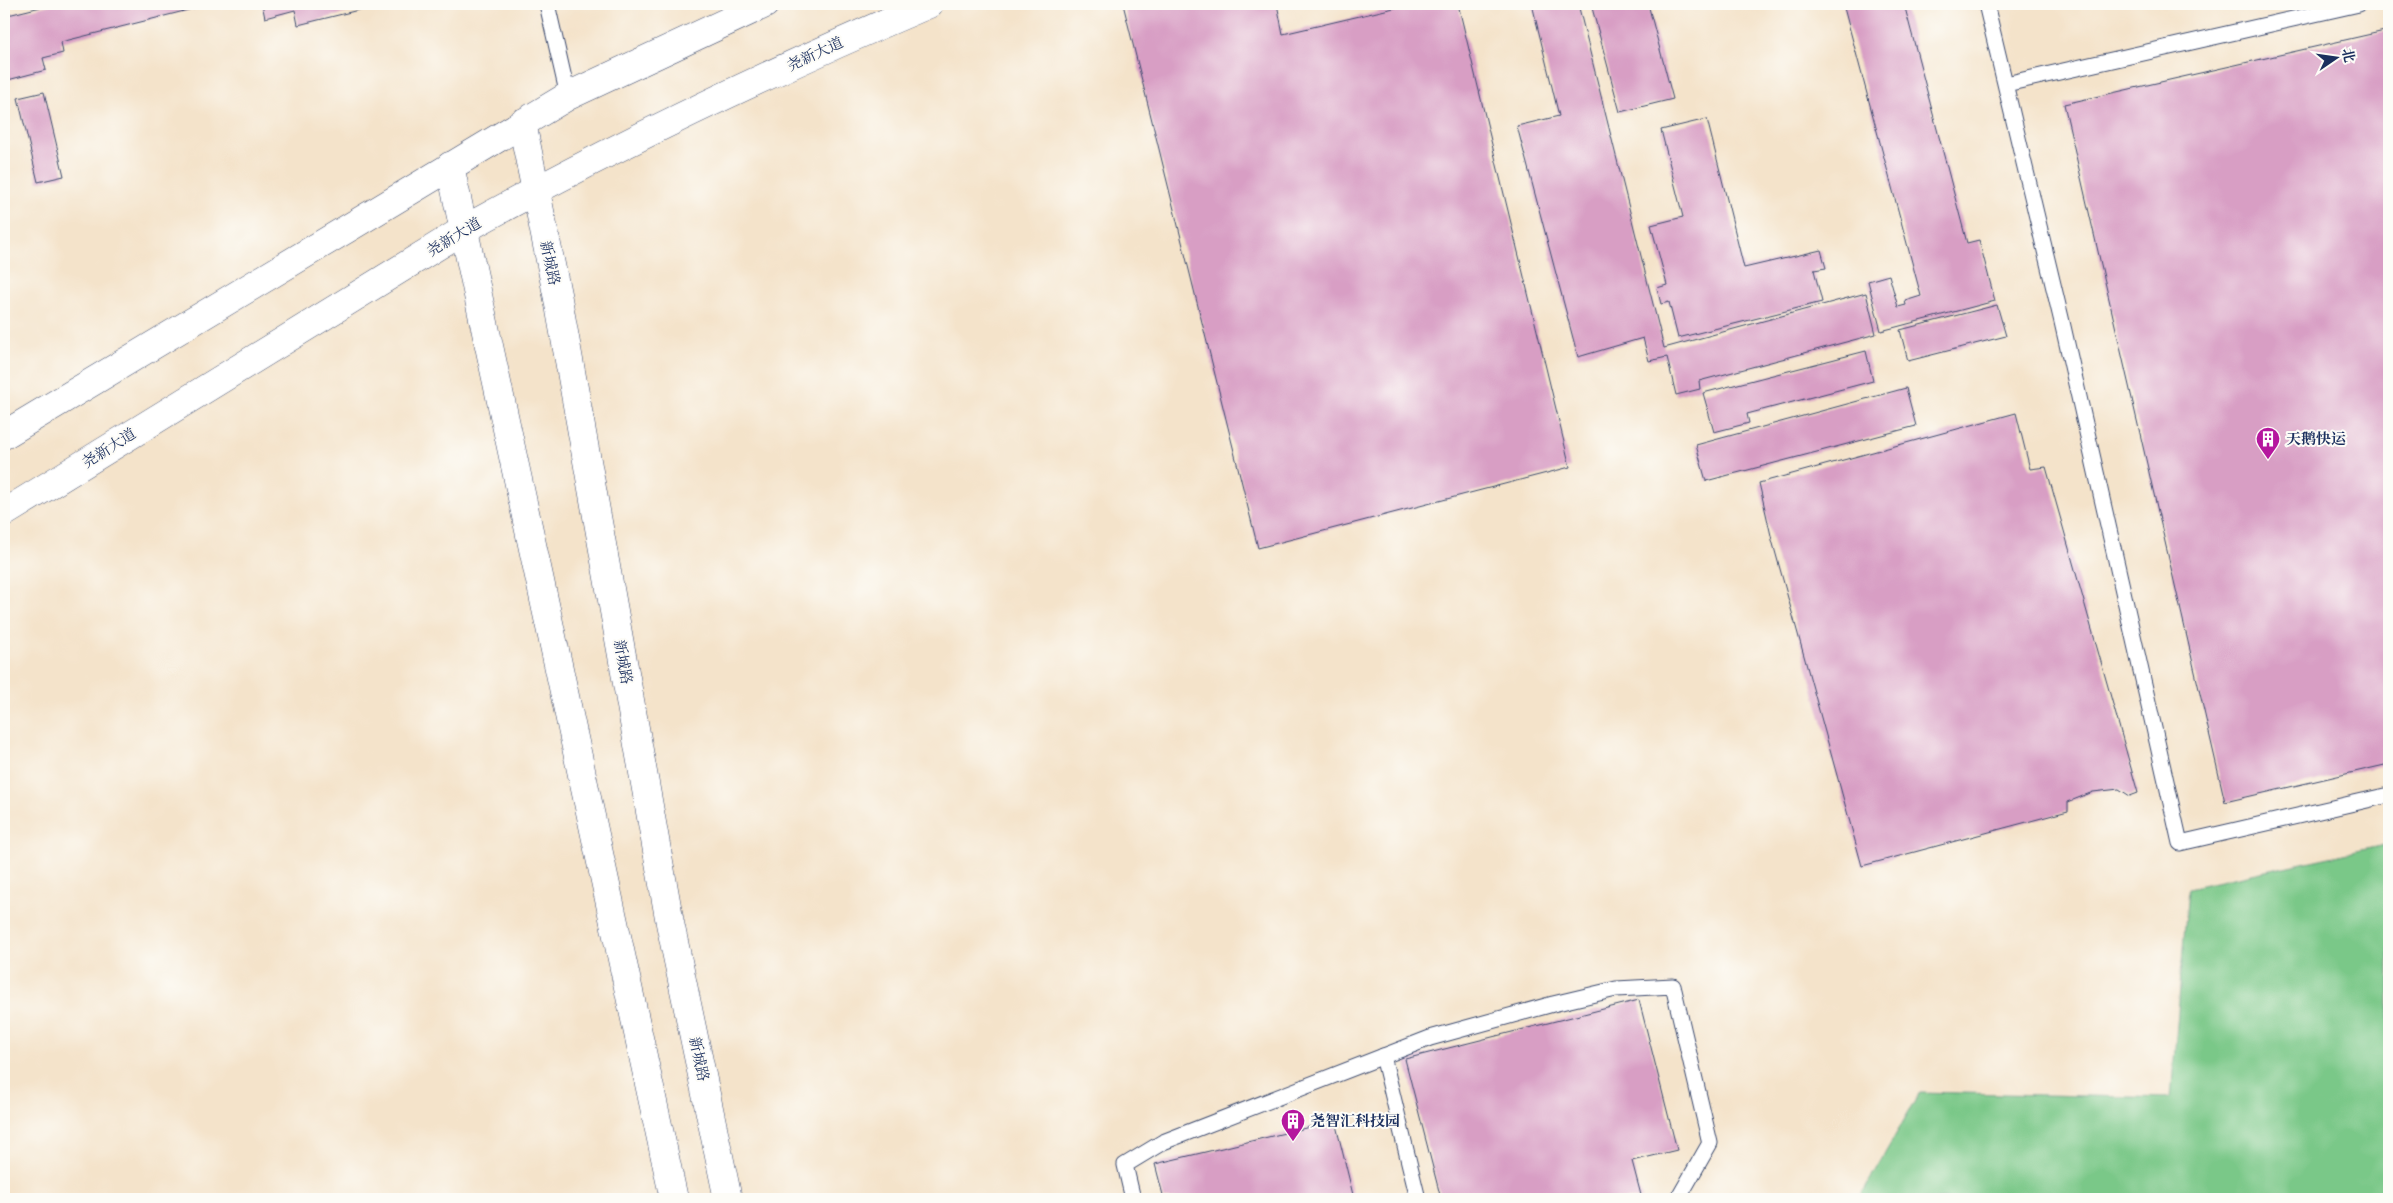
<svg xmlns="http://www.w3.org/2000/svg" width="2393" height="1203" font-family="'Libre Bodoni','Noto Serif SC',serif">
  <rect width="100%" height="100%" fill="#fdfcf7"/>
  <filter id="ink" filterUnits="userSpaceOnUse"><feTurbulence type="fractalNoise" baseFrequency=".02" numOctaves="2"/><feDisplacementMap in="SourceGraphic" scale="10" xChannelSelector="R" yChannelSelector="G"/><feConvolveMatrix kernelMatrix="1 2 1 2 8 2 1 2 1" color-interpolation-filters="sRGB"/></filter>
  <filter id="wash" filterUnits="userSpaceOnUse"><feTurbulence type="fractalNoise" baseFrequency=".0096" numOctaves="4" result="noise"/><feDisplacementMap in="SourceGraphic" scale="20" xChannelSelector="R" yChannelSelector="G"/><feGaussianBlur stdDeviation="1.12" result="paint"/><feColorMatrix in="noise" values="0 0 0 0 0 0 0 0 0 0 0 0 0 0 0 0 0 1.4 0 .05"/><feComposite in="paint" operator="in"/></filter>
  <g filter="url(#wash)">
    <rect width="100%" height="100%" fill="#f4e3ca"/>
    <polygon fill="#7ac888" stroke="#4a7c73" points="2389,844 2389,1199 1859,1199 1920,1092 2171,1098 2188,888"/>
    <g id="blocks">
      <g fill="#d89ec4">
        <polygon points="53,4 212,4 61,42 63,53 43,58 46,70 4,81 4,16"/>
        <polygon points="262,4 383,4 298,25 295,10 265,18"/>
        <polygon points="1123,4 1277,4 1283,34 1411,4 1458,4 1570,467 1258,548"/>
        <polygon points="1532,4 1578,4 1664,348 1866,293 1876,334 1699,381 1700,389 1676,395 1667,357 1649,361 1643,338 1578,357 1517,126 1559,116"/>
        <polygon points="1591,4 1648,4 1673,99 1620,112"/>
        <polygon points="1843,4 1904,4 1967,243 1979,240 1995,301 1881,331 1868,281 1889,275 1898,307 1906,305 1905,301 1921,296"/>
        <polygon points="2389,30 2389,764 2225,802 2064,104"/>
        <polygon points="44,92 64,176 38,182 18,98"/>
        <polygon points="1707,119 1744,268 1821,250 1826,268 1814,270 1822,302 1678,338 1669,302 1661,304 1657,288 1667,285 1651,225 1683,217 1661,130"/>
        <polygon points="1997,305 2006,336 1908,361 1900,330"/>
        <polygon points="1866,351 1873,381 1747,414 1749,423 1714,432 1703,393"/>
        <polygon points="1906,388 1916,426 1706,481 1696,445"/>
        <polygon points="2016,413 2030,469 2046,467 2138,793 2130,796 2119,789 2093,792 2068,802 2068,811 1862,866 1772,540 1759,483"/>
        <polygon points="1639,1000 1677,1150 1632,1161 1642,1199 1441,1199 1405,1059"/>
        <polygon points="1335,1121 1354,1199 1164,1199 1155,1164"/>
      </g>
    </g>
  </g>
  <g filter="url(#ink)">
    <use href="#blocks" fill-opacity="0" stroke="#3c4a6e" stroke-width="1"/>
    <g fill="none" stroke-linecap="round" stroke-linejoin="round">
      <defs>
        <g id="lane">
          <polyline points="547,4 568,96"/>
          <polyline points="1986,4 2062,322 2180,843 2389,795"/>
          <polyline points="2006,84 2359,4"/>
          <polyline points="1383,1056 1418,1199"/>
          <polyline points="1133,1199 1125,1165 1163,1142 1430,1038 1553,1004 1616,989 1673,986 1710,1143 1678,1199"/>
        </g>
        <g id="secondary">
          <polyline points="522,123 558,299 670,923 728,1199"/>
          <polyline points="450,166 674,1199"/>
        </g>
        <g id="primary">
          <polyline points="4,435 568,96 765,4"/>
          <path d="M4,513L465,229C614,146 772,71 929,4"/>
        </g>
      </defs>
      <use href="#lane" stroke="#3c4a6e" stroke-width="17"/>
      <use href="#secondary" stroke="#3c4a6e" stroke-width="29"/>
      <use href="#primary" stroke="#3c4a6e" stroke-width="29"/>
      <use href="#lane" stroke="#fff" stroke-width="15"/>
      <use href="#secondary" stroke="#fff" stroke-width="28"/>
      <use href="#primary" stroke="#fff" stroke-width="28"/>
    </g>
  </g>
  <defs>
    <symbol id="building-pin" viewBox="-11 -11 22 30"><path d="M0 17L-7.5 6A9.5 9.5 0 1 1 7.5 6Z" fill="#b5179e" stroke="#fdfcf7"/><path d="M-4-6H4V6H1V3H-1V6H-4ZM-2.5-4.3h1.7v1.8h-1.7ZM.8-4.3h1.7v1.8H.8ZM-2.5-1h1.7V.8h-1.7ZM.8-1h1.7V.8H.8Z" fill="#fff"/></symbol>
  </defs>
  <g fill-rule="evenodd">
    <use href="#building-pin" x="2254" y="425" width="28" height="38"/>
    <use href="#building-pin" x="1279" y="1107" width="28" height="38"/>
  </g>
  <g text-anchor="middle" stroke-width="4" stroke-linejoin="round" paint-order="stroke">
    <g font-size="15" fill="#1b2f5e" stroke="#fdfcf7">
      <text transform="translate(815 54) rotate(-25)" y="5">尧新大道</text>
      <text transform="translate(454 237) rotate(-31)" y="5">尧新大道</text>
      <text transform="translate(550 263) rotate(78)" y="5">新城路</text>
      <text transform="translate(109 448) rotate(-32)" y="5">尧新大道</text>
      <text transform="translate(623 662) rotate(80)" y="5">新城路</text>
      <text transform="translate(699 1059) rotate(78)" y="5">新城路</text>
    </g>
    <g font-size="15" font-weight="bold" fill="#1b2f5e" stroke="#fdfcf7" text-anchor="start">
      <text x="2286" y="444">天鹅快运</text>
      <text x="1310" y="1126">尧智汇科技园</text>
    </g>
  </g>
  <rect width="2393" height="1203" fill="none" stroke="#fdfcf7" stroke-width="20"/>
  <g transform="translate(2336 58) rotate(77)" stroke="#fdfcf7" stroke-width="4" paint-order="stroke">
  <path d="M0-4L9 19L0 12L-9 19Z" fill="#1b2f5e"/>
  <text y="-8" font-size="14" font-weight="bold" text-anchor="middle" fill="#1b2f5e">北</text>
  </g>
</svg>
